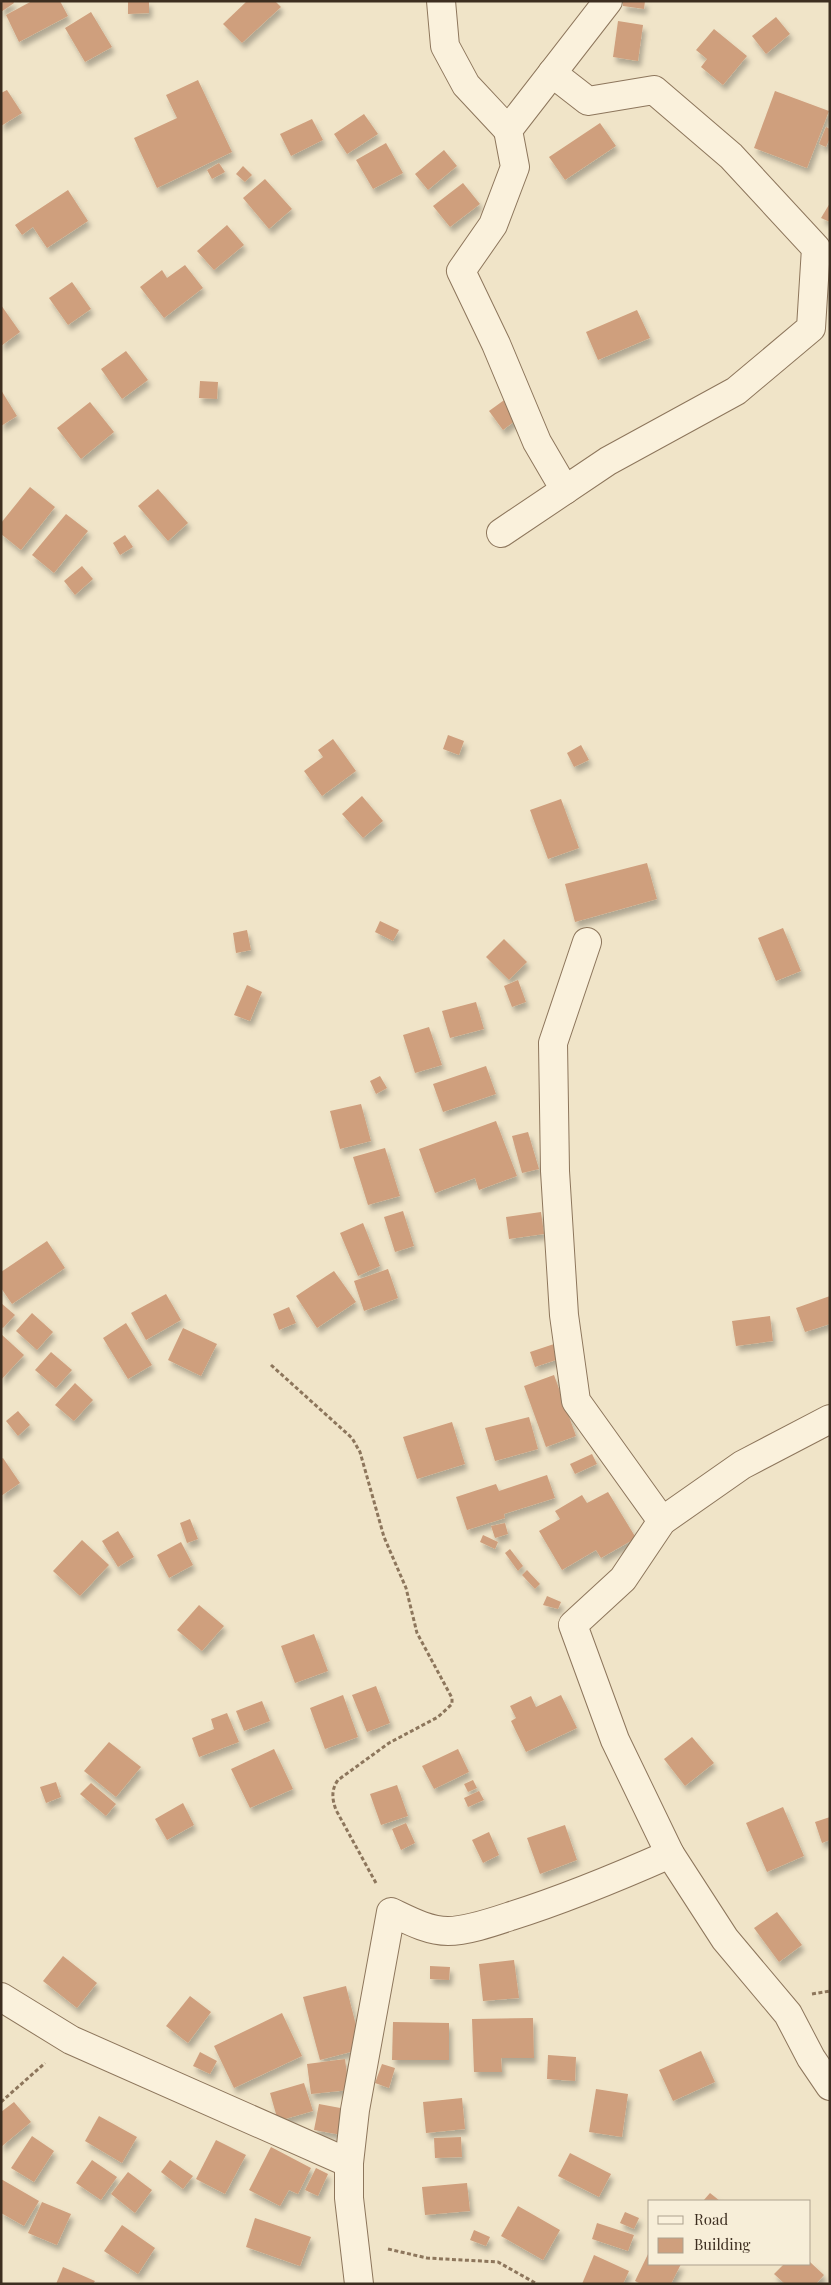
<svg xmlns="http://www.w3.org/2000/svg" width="831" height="2285" font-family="'Playfair Display',serif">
  <defs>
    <filter id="shadow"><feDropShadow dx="3" dy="5.5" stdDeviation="2.5" flood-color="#0004"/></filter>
  </defs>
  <rect width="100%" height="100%" fill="#f0e4c8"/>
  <g fill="#cf9f7d" filter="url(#shadow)">
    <polygon points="1,1 13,1 14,3 1,12"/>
    <polygon points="32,1 60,1 68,16 19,42 6,15"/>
    <polygon points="128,1 149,1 149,13 128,14"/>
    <polygon points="247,1 275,1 281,7 242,43 223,24"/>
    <polygon points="623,1 645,1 644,9 623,6"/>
    <polygon points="91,12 112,47 85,62 65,28"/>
    <polygon points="776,17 790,34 766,54 752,36"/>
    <polygon points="618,21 643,25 638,61 613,57"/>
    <polygon points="714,29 747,56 723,85 701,67 707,59 696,50"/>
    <polygon points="198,80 232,152 157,188 134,138 177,118 166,95"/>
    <polygon points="7,90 22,113 1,126 1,93"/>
    <polygon points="775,91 829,111 807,168 754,148"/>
    <polygon points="364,114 378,134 347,154 334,134"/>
    <polygon points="312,119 323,140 291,156 280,134"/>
    <polygon points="600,123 616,146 565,180 549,157"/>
    <polygon points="826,127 830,129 830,138 826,147 819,144"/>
    <polygon points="386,143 403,173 373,189 356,160"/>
    <polygon points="444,150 457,166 428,190 415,174"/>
    <polygon points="219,163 225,172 212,179 207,170"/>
    <polygon points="243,166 252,175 245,182 236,174"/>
    <polygon points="265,179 292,209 269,229 243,198"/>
    <polygon points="463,183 480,204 450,227 433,206"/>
    <polygon points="68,190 88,221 47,248 33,227 22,235 15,225"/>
    <polygon points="830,203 830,222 821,218"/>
    <polygon points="227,225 244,245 214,270 197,251"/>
    <polygon points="185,265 203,288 164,318 140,287 162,270 167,278"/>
    <polygon points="72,282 91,309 68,325 49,298"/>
    <polygon points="1,305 20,332 1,346"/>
    <polygon points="637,310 650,338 598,360 586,332"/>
    <polygon points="126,351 148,380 122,399 101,369"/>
    <polygon points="200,381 218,382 217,399 199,398"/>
    <polygon points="1,390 17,416 1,426"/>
    <polygon points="507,398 520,417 503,430 489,411"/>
    <polygon points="90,402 114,432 81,459 57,428"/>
    <polygon points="30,487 55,507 21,550 1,534 1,523"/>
    <polygon points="158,489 188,523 168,541 138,506"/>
    <polygon points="66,514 88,531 54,573 32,555"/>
    <polygon points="125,535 133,547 120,555 113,543"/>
    <polygon points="82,566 93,579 75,595 64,581"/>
    <polygon points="448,735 464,741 459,755 443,749"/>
    <polygon points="333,739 356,771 322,796 304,771 323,757 318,750"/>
    <polygon points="581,745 589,760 574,767 567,753"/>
    <polygon points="362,796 383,821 363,838 342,814"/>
    <polygon points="561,799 579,848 548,859 530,810"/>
    <polygon points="647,863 657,899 575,922 565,884"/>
    <polygon points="380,921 399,930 393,941 375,932"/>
    <polygon points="783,928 801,971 776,981 758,938"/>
    <polygon points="247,930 251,950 236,953 233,933"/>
    <polygon points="504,939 527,962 509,980 486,957"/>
    <polygon points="518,980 526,1002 512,1007 504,986"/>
    <polygon points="247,985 262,992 250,1021 234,1015"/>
    <polygon points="476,1002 484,1029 450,1038 442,1011"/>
    <polygon points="429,1027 442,1065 415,1073 403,1035"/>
    <polygon points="486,1066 496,1094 443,1112 433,1084"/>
    <polygon points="380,1076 387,1088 376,1094 370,1081"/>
    <polygon points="361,1104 371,1141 340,1149 330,1111"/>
    <polygon points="496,1121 517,1176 479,1190 475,1178 435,1193 419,1149"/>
    <polygon points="528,1132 539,1169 522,1173 512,1136"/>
    <polygon points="385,1148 400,1196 368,1205 353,1157"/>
    <polygon points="403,1211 414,1246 395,1252 384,1217"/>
    <polygon points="541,1212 544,1234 509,1239 506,1217"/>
    <polygon points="363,1223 380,1266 358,1276 340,1233"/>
    <polygon points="47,1241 65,1268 12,1304 1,1288 1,1272"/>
    <polygon points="388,1269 398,1298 364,1311 354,1281"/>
    <polygon points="334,1271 356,1302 317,1328 296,1296"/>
    <polygon points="166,1294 181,1320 146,1340 131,1313"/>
    <polygon points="830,1296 830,1324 805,1332 796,1308"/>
    <polygon points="1,1303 15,1315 3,1328 1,1327"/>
    <polygon points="289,1307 296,1323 279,1330 273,1314"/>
    <polygon points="32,1313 53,1332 37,1350 16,1331"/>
    <polygon points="770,1316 773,1341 736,1346 732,1321"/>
    <polygon points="126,1323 152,1365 128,1379 103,1338"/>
    <polygon points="183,1328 217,1344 201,1376 168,1360"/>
    <polygon points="1,1334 24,1355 1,1380"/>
    <polygon points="554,1344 559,1359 535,1367 530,1352"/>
    <polygon points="51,1352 72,1370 56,1388 35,1370"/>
    <polygon points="554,1375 576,1436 546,1447 524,1386"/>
    <polygon points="75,1383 93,1400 74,1421 55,1405"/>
    <polygon points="18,1411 30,1425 18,1436 6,1421"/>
    <polygon points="529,1417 538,1449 495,1461 485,1428"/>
    <polygon points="452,1422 465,1464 417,1479 403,1437"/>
    <polygon points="592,1454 597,1464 575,1474 570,1464"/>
    <polygon points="3,1458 20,1483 1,1496 1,1459"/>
    <polygon points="547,1475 555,1498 504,1514 505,1518 467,1530 456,1497 496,1484 499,1491"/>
    <polygon points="608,1492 636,1538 601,1558 596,1550 562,1570 539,1531 560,1519 555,1511 582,1495 587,1503"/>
    <polygon points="190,1519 198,1539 187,1543 180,1523"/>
    <polygon points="505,1523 508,1534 495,1538 491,1526"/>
    <polygon points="118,1531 134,1557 118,1567 102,1541"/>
    <polygon points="483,1535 498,1542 495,1549 480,1542"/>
    <polygon points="82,1540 109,1565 80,1596 53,1571"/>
    <polygon points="181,1542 193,1565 169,1578 157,1555"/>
    <polygon points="510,1549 523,1566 518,1571 505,1553"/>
    <polygon points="527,1570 540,1584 535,1589 522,1575"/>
    <polygon points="547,1596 561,1602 558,1609 543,1605"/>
    <polygon points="199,1605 224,1626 202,1651 177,1630"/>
    <polygon points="314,1634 328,1671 295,1683 281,1646"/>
    <polygon points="376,1686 390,1723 367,1732 352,1695"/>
    <polygon points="343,1695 358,1737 325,1749 310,1708"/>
    <polygon points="561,1695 577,1728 526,1752 511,1721 516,1718 510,1706 531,1696 536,1707"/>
    <polygon points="262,1701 270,1721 244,1731 236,1711"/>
    <polygon points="227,1713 239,1742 199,1757 192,1738 214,1729 211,1719"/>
    <polygon points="692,1737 714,1763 685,1786 664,1759"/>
    <polygon points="109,1742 141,1767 116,1797 84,1771"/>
    <polygon points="274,1749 293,1789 250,1808 231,1769"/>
    <polygon points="458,1749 469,1772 434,1789 422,1766"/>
    <polygon points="473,1780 477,1788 468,1792 464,1784"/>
    <polygon points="56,1782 61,1797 46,1803 40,1787"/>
    <polygon points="91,1783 116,1804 106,1816 80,1794"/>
    <polygon points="397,1785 408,1816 381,1825 370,1794"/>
    <polygon points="479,1791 484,1800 468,1807 464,1798"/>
    <polygon points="183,1803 194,1825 167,1840 155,1819"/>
    <polygon points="783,1807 804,1856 767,1872 746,1823"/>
    <polygon points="830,1817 830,1840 822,1843 815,1822"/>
    <polygon points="406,1823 415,1843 401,1850 392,1829"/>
    <polygon points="565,1825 577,1860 540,1874 527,1838"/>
    <polygon points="489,1832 499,1855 483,1863 472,1840"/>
    <polygon points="777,1912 802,1945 779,1962 754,1928"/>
    <polygon points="63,1956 97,1983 77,2008 43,1981"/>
    <polygon points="514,1960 519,1998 483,2001 479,1964"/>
    <polygon points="430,1966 450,1967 449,1980 430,1979"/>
    <polygon points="346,1986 362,2049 320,2060 303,1997"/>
    <polygon points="190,1996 211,2012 188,2043 166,2026"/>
    <polygon points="282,2013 302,2056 234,2088 214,2046"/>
    <polygon points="533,2018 534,2058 501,2058 502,2072 474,2072 472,2019"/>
    <polygon points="393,2022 449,2023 449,2060 392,2060"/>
    <polygon points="701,2051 715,2082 673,2101 659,2070"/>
    <polygon points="200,2052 217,2061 210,2074 193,2066"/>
    <polygon points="548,2055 576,2057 575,2081 547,2079"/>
    <polygon points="345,2059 349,2090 311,2094 307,2064"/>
    <polygon points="382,2064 395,2068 389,2088 375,2083"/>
    <polygon points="304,2083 313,2111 278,2121 270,2093"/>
    <polygon points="596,2089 628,2094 622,2137 589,2132"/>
    <polygon points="462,2098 465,2129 426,2133 423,2102"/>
    <polygon points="14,2102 31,2122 1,2147 1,2112"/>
    <polygon points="319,2104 351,2110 347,2136 314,2130"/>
    <polygon points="99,2116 137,2137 122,2163 85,2141"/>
    <polygon points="32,2136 54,2151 34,2182 11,2168"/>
    <polygon points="461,2137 462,2157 435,2158 434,2138"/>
    <polygon points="216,2140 246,2155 225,2194 196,2179"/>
    <polygon points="271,2147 311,2168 298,2194 289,2190 280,2206 249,2190"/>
    <polygon points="570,2153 611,2174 599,2197 558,2176"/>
    <polygon points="92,2160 117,2177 101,2200 76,2183"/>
    <polygon points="170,2160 193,2176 183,2189 161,2172"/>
    <polygon points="316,2168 328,2174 318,2196 305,2190"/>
    <polygon points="128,2172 152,2190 135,2213 111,2194"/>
    <polygon points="1,2179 39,2201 24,2226 1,2213"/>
    <polygon points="467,2183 470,2211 425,2215 422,2187"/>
    <polygon points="710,2193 720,2201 703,2201"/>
    <polygon points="42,2202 71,2214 57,2245 28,2233"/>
    <polygon points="518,2206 560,2230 543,2260 501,2236"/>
    <polygon points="625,2212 639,2218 634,2229 620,2223"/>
    <polygon points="255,2218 311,2237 300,2266 246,2247"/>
    <polygon points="597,2223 634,2235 628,2251 592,2239"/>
    <polygon points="122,2225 155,2248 138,2274 104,2251"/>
    <polygon points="474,2230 490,2237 486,2246 470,2240"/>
    <polygon points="650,2250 650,2264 681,2264 671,2284 641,2284 635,2281"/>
    <polygon points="594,2255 629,2271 623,2284 582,2284"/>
    <polygon points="810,2262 824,2275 816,2284 785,2284 774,2274 784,2264 810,2264"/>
    <polygon points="63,2267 95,2281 93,2284 56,2284"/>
  </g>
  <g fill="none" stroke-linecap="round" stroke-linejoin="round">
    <defs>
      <g id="minor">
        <polyline points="441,1 445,46 466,85 508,130"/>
        <polyline points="565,490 537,442 496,344 461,271 493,225 515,167 508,130 608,1"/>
        <polyline points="501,533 608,461 736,391 811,328 816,248 731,156 654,90 588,101 552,73"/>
        <polyline points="587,942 553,1043 555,1171 564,1315 576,1401 662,1521"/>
        <polyline points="830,1419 742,1465 662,1521 623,1579 573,1625 615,1740 670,1854 725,1939 788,2014 811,2058 830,2086"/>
        <polyline points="1,1997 71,2040 349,2163"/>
        <path d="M359,2284L349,2198V2163L355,2110L391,1912C408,1920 428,1931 448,1931C467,1931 493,1922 511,1916C565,1899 618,1877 670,1854"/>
      </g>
    </defs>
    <use href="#minor" stroke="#8d765c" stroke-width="30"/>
    <g stroke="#8d765c" stroke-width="3" stroke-dasharray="4 2.5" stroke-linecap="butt">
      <path d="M271,1365L352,1438L360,1452L384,1537L406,1588L417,1633L452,1698V1704L438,1717L389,1743L338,1780C331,1790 332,1799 336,1810L377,1885"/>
      <polyline points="812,1994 830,1991"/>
      <polyline points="1,2102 45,2063"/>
      <polyline points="388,2249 427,2258 498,2262 537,2284"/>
    </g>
    <use href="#minor" stroke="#faf1dc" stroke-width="28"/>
  </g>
  <rect width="831" height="2285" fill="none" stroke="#3d2e20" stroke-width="5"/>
  <rect x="648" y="2200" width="162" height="65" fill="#f7eed8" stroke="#ada18e"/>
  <rect x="658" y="2216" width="25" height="8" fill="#faf1dc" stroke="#ada18e"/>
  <text x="694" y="2225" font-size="15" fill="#3d2e20">Road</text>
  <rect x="658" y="2238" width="25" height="15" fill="#cf9f7d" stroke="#ada18e"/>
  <text x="694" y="2250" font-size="15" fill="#3d2e20">Building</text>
</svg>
